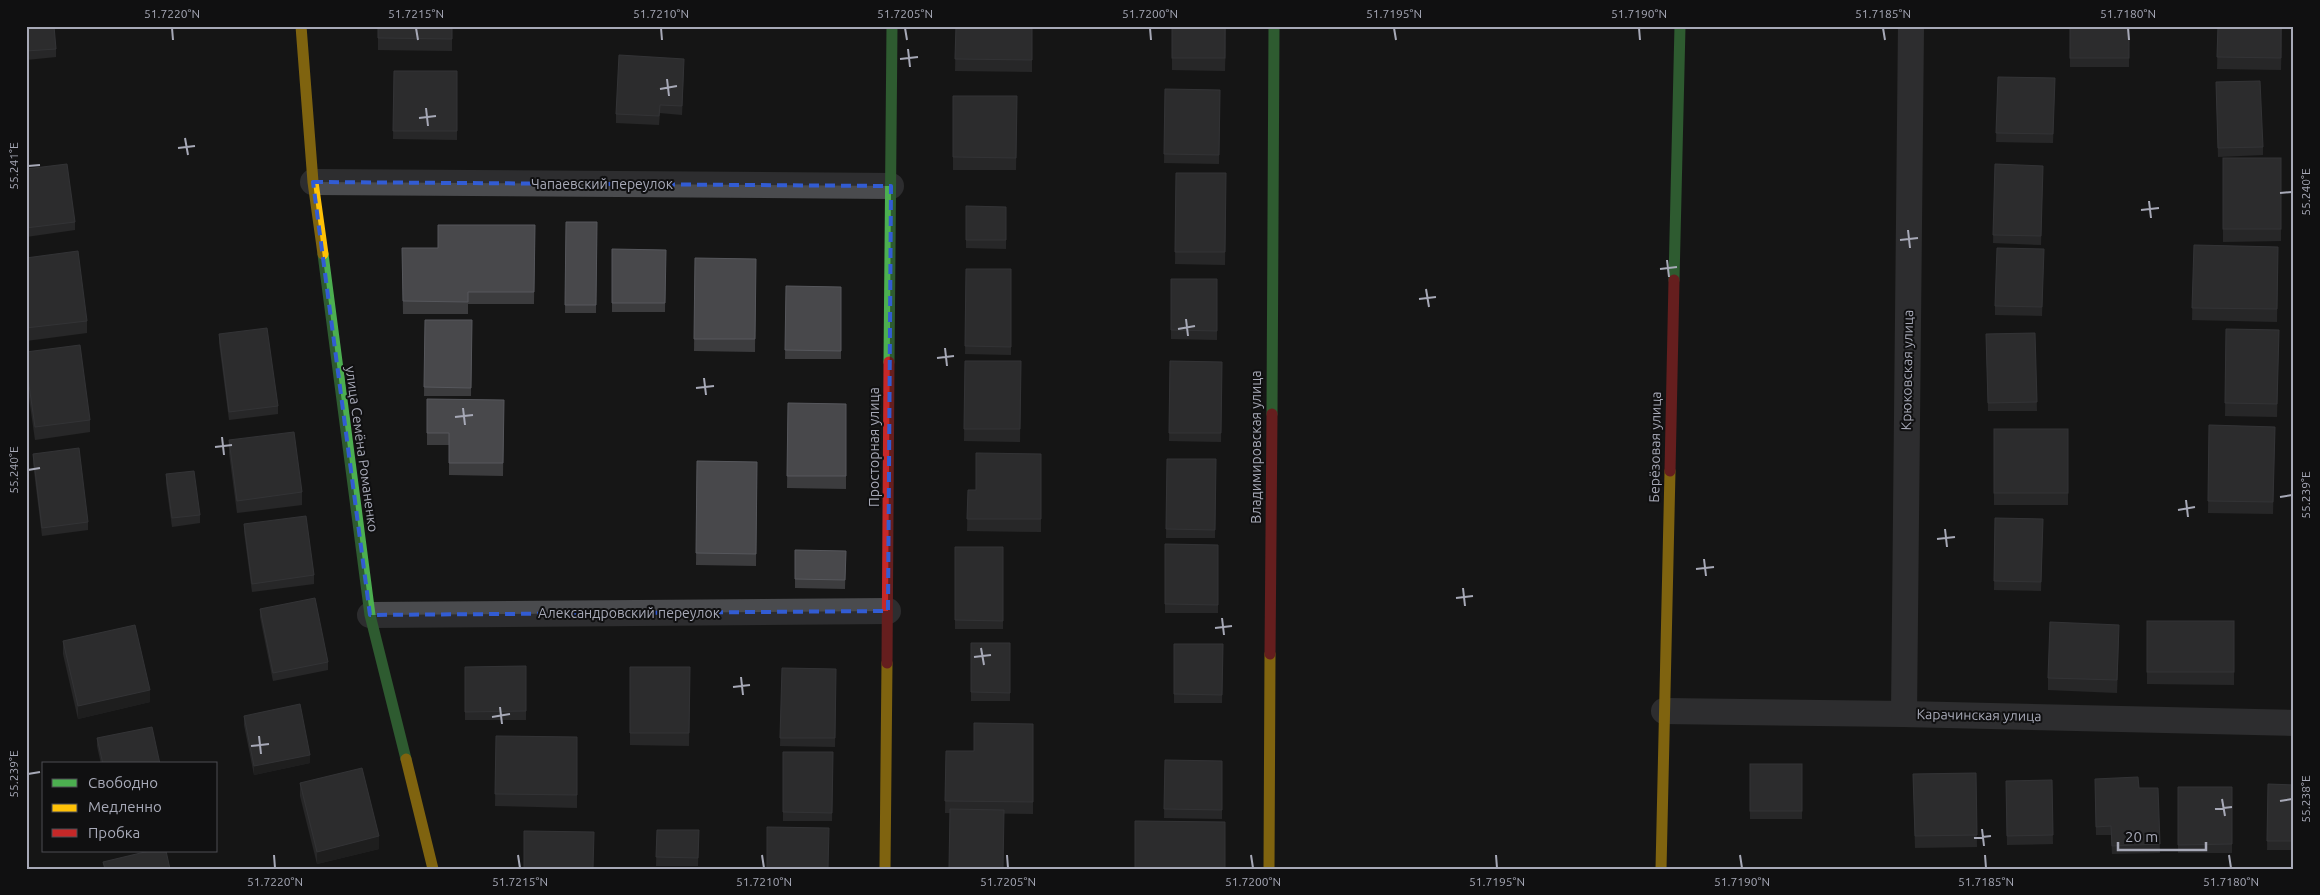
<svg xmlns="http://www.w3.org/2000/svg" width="2320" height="895" font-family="Ubuntu,sans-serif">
  <rect width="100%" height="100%" fill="#161616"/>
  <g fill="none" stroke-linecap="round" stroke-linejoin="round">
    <g stroke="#4a4b4e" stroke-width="26">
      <polyline points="313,182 891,186"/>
      <polyline points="370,615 888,611"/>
      <polyline points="1664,711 1904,714 2294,723"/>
      <polyline points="1904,714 1911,26"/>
    </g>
    <g stroke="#4caf50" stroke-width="11">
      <polyline points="323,254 370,615 406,759"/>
      <polyline points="1674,280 1680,26"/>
      <polyline points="889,362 892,26"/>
      <polyline points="1272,414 1274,26"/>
    </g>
    <g stroke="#ffc107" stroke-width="11">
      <polyline points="301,26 313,182 323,254"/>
      <polyline points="406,759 433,869"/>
      <polyline points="885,869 887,663"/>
      <polyline points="1269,869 1270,654"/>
      <polyline points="1661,869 1670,471"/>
    </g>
    <g stroke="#c62828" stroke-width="11">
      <polyline points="1670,471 1674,280"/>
      <polyline points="1270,654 1272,414"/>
      <polyline points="887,663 889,362"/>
    </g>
  </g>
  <g fill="#3c3c3e">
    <polygon points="26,26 56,49 56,57 26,60"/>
    <polygon points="378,26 452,26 452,51 378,50"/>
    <polygon points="956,26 1032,26 1032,72 955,71"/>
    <polygon points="1172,26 1226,26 1225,71 1172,70"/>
    <rect x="2070" y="26" width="59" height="41"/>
    <polygon points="2218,26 2282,26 2281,70 2217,69"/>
    <polygon points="684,68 682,115 660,113 659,125 616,123 616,114"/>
    <polygon points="394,71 457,71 457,140 393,139"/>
    <polygon points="1998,77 2055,78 2053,143 1996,142"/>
    <polygon points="2216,82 2263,147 2263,155 2218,157"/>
    <polygon points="1165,89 1220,90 1219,164 1164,163"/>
    <polygon points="953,96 1017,96 1016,170 953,170"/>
    <polygon points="2223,158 2281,158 2281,241 2223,242"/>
    <polygon points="1995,164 2043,166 2041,245 1993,243"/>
    <polygon points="26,169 75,222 75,230 26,237"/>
    <polygon points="1176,173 1226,173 1225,265 1175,264"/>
    <polygon points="966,206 1006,207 1006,249 966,248"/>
    <polygon points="566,222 597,222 596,313 565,313"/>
    <polygon points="535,225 534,304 468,304 468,314 403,314 402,248 438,248"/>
    <polygon points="2194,245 2278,247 2277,322 2192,320"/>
    <polygon points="612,249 666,250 665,312 612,312"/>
    <polygon points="2044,249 2042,316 1995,315 1995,306"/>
    <polygon points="26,258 87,321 87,333 26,341"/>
    <polygon points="695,258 756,259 755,352 694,351"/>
    <polygon points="966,269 1011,269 1011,355 965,354"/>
    <polygon points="1171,279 1217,279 1217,340 1171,339"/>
    <polygon points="786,286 841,287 841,359 785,359"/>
    <polygon points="425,320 472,320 471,396 424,396"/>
    <polygon points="2226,329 2279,330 2277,417 2225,416"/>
    <polygon points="2035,333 2037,411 1988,411 1986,334"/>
    <polygon points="219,334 278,406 278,414 229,420 219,343"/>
    <polygon points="26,352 90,420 90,432 35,440 26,377"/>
    <polygon points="965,361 1021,361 1020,442 964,441"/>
    <polygon points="1170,361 1222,362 1221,442 1169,441"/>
    <polygon points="427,399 504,400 503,476 449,475 449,445 427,445"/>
    <polygon points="788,403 846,404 846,489 787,488"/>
    <polygon points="2209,425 2275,427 2273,514 2208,513"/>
    <rect x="1994" y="429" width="74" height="76"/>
    <polygon points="229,440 302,492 302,505 237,513 229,453"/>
    <polygon points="33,454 88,522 88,530 42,536 33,463"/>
    <polygon points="1041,454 1041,532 967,531 968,490 976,490"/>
    <polygon points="1167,459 1216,459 1215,538 1166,538"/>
    <polygon points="697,461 757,462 756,566 696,565"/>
    <polygon points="166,474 200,515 200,523 172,527 166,483"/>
    <polygon points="1995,518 2043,519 2041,591 1994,590"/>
    <polygon points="244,524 314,575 314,584 252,592 244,532"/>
    <polygon points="1165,544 1218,545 1218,613 1165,613"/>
    <rect x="955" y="547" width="48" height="82"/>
    <polygon points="795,550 846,551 845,589 795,588"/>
    <polygon points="260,609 328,662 328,670 273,681 260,617"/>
    <polygon points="2147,621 2234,621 2234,685 2147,684"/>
    <polygon points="2119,637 2117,693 2048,690 2048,678"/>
    <polygon points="63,641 150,702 78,719 63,654"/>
    <rect x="971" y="643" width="39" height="58"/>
    <polygon points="1174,644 1223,644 1222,703 1174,703"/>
    <polygon points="526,666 526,720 465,720 465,667"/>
    <polygon points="630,667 690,667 689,746 630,745"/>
    <polygon points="782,668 836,669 835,747 780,746"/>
    <polygon points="244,716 310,763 254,775 244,725"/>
    <polygon points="1033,724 1033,814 945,813 946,751 974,751"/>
    <polygon points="496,736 577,737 577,808 495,806"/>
    <polygon points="97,738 160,764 101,764 97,746"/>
    <polygon points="783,752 833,752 832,821 783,821"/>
    <polygon points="1165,760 1222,761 1222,819 1164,818"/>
    <rect x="1750" y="764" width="52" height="55"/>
    <polygon points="1976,773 1977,847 1915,848 1913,774"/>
    <polygon points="2095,779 2139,788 2158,788 2160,853 2112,854 2111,835 2096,835"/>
    <polygon points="2052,780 2053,844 2007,845 2006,781"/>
    <polygon points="300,783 379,849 317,864 300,796"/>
    <polygon points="2268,784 2294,785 2294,850 2267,850"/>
    <rect x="2178" y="787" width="54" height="66"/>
    <polygon points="657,830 699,830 698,866 656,866"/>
  </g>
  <g fill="#282829">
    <polygon points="150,690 150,702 78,719 78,706"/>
    <polygon points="310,755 310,763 254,775 254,766"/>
    <polygon points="379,836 379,849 317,864 317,852"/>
  </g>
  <g fill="#48484b" stroke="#56575c">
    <polygon points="26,26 54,26 56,49 26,51"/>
    <polygon points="378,26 452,26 452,39 378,38"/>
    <polygon points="956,26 1032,26 1032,60 955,59"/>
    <rect x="1172" y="26" width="53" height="32"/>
    <rect x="2070" y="26" width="59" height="32"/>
    <polygon points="2218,26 2281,26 2281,58 2217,57"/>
    <polygon points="619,55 684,59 682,106 660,105 659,116 616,114"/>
    <polygon points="394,71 457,71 457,131 393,131"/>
    <polygon points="1998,77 2055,78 2053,134 1996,133"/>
    <polygon points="2260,81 2263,147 2218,148 2216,82"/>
    <polygon points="1165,89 1220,90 1219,155 1164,154"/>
    <polygon points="953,96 1017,96 1016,158 953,157"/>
    <rect x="2223" y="158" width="58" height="71"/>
    <polygon points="67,164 75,222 26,228 26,169"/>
    <polygon points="1995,164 2043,166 2041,236 1993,235"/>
    <polygon points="1176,173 1226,173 1225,252 1175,252"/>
    <polygon points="966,206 1006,207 1006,240 966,240"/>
    <polygon points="566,222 597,222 596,305 565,305"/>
    <polygon points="438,225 535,225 534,292 468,292 468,302 403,301 402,248 438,248"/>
    <polygon points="2194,245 2278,247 2277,309 2192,308"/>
    <polygon points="1997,248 2044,249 2042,307 1995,306"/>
    <polygon points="612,249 666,250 665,303 612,303"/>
    <polygon points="78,251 87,321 26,328 26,258"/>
    <polygon points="695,258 756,259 755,339 694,339"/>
    <polygon points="966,269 1011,269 1011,347 965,346"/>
    <polygon points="1171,279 1217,279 1217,331 1171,330"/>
    <polygon points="786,286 841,287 841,351 785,350"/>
    <polygon points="425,320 472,320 471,388 424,387"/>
    <polygon points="267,328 278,406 229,412 219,334"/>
    <polygon points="2226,329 2279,330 2277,404 2225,403"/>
    <polygon points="2035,333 2037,402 1988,403 1986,334"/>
    <polygon points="80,345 90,420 35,427 26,364 26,352"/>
    <polygon points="965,361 1021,361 1020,429 964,429"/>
    <polygon points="1170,361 1222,362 1221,433 1169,433"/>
    <polygon points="427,399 504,400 503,463 449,463 449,433 427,433"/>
    <polygon points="788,403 846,404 846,476 787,476"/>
    <polygon points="2209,425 2275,427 2273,502 2208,501"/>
    <rect x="1994" y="429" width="74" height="64"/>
    <polygon points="294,432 302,492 237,501 229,440"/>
    <polygon points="79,448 88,522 42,528 33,454"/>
    <polygon points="976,453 1041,454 1041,519 967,519 968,490 976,490"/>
    <polygon points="1167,459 1216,459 1215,530 1166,529"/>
    <polygon points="697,461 757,462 756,554 696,553"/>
    <polygon points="194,471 200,515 172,518 166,474"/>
    <polygon points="306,516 314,575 252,584 244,524"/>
    <polygon points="1995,518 2043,519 2041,582 1994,581"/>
    <polygon points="1165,544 1218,545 1218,605 1165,604"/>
    <polygon points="955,547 1003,547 1003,621 955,620"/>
    <polygon points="795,550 846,551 845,580 795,579"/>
    <polygon points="315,598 328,662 273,673 260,609"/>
    <rect x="2147" y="621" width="87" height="51"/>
    <polygon points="2050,622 2119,625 2117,680 2048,678"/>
    <polygon points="135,625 150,690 78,706 63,641"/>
    <polygon points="971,643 1010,643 1010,693 971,692"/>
    <polygon points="1174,644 1223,644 1222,695 1174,694"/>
    <polygon points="526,666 526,711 465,712 465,667"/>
    <polygon points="630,667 690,667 689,733 630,733"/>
    <polygon points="782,668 836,669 835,738 780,738"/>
    <polygon points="300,704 310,755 254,766 244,716"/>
    <polygon points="974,723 1033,724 1033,802 945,801 946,751 974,751"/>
    <polygon points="152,727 160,764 103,764 97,738"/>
    <polygon points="496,736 577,737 577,795 495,794"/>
    <polygon points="783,752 833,752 832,813 783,812"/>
    <polygon points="1165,760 1222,761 1222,810 1164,809"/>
    <rect x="1750" y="764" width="52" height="47"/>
    <polygon points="362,768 379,836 317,852 300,783"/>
    <polygon points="1976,773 1977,835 1915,836 1913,774"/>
    <polygon points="2138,777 2139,788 2158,788 2160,844 2112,846 2111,826 2096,827 2095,779"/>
    <polygon points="2052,780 2053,835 2007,836 2006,781"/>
    <polygon points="2268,784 2294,785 2294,841 2267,841"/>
    <polygon points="2178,787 2232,787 2232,844 2178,845"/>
    <polygon points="950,809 1004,810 1003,869 949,869"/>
    <polygon points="1135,821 1225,822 1225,869 1135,869"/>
    <polygon points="767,827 829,828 828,869 767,869"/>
    <polygon points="657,830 699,830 698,858 656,857"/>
    <polygon points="524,831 594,832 593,869 524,869"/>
    <polygon points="149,851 166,851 170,869 105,869 103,862"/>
  </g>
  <path d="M0 0H2320V895H0ZM313,182L891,186L888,611L370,615Z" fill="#161616" fill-opacity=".55" fill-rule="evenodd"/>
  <path fill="none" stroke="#325cd3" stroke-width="4" stroke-dasharray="10 6" stroke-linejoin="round" d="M313,182L891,186L888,611L370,615Z"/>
  <path fill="none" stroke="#a7a9b7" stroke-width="2" d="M172,28L173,40M416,28L418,40M661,28L662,40M905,28L907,40M1150,28L1151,40M1394,28L1396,40M1639,28L1640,40M1883,28L1885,40M2128,28L2129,40M908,49L910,67M900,59L918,57M667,79L669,96M660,89L677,86M426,108L428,126M419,118L436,116M185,138L188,155M178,148L195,146M28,166L40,165M2280,193L2292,192M2149,201L2151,218M2141,210L2159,208M1908,230L1910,248M1900,240L1918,238M1667,260L1669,277M1660,269L1677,267M1426,289L1429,307M1419,299L1436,297M1186,319L1188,336M1178,329L1195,326M945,348L947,366M937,358L954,356M704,378L706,395M696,388L714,386M463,408L465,425M455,417L473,415M222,437L224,455M215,447L232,445M28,470L40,468M2280,497L2292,495M2186,500L2188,517M2178,510L2195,507M1945,529L1947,547M1937,539L1955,537M1704,559L1706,576M1696,569L1714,567M1463,588L1465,606M1456,598L1473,596M1222,618L1224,635M1215,628L1232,626M981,648L984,665M974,657L991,655M741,677L743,695M733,687L750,685M500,707L502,724M492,717L510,714M259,736L261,754M251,746L269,744M28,774L40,772M2222,799L2225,816M2280,801L2292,799M2215,809L2232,807M1982,829L1984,846M1974,838L1991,836M274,855L275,868M518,855L520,868M762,855L764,868M1007,855L1008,868M1251,855L1253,868M1496,855L1497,868M1740,855L1742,868M1985,855L1986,868M2229,855L2231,868"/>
  <g text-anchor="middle" stroke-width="4" stroke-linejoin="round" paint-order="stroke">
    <g font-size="14" fill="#a7a9b7" stroke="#101011">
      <text x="602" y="189">Чапаевский переулок</text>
      <text transform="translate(1907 370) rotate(-89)" y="5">Крюковская улица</text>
      <text transform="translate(874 447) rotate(-90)" y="5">Просторная улица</text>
      <text transform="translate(1256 447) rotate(-90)" y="5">Владимировская улица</text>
      <text transform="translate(1655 447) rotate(-89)" y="5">Берёзовая улица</text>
      <text transform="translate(362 449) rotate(82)" y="5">улица Семёна Романенко</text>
      <text x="629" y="618">Александровский переулок</text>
      <text transform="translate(1979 715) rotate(1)" y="5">Карачинская улица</text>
    </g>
  </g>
  <rect width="2320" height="895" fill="none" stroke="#101011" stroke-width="55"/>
  <rect x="42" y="762" width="175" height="90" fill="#101011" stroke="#4c4d53"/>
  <rect x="52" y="779" width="25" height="8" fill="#4caf50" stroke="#4c4d53"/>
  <text x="88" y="788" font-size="15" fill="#a7a9b7">Свободно</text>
  <rect x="52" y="804" width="25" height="8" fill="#ffc107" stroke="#4c4d53"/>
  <text x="88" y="812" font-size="15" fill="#a7a9b7">Медленно</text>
  <rect x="52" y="829" width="25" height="8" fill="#c62828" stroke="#4c4d53"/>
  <text x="88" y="838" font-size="15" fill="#a7a9b7">Пробка</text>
  <path d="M2118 842v8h88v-8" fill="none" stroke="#a7a9b7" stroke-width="2.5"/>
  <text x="2125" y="842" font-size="15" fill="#a7a9b7" stroke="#101011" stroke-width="4" paint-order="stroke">20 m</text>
  <rect x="28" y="28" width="2264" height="840" fill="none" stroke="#a7a9b7" stroke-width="2"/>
  <g font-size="12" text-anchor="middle" fill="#a7a9b7">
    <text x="172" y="18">51.7220°N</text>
    <text x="416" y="18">51.7215°N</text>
    <text x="661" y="18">51.7210°N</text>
    <text x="905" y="18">51.7205°N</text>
    <text x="1150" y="18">51.7200°N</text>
    <text x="1394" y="18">51.7195°N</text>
    <text x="1639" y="18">51.7190°N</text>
    <text x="1883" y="18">51.7185°N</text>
    <text x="2128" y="18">51.7180°N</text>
    <text transform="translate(14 166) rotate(-90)" y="4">55.241°E</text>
    <text transform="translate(2306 192) rotate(-90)" y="4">55.240°E</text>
    <text transform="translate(14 470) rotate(-90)" y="4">55.240°E</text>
    <text transform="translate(2306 495) rotate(-90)" y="4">55.239°E</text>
    <text transform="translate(14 774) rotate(-90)" y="4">55.239°E</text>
    <text transform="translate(2306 799) rotate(-90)" y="4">55.238°E</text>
    <text x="275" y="886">51.7220°N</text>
    <text x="520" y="886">51.7215°N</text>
    <text x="764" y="886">51.7210°N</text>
    <text x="1008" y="886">51.7205°N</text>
    <text x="1253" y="886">51.7200°N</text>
    <text x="1497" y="886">51.7195°N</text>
    <text x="1742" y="886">51.7190°N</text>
    <text x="1986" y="886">51.7185°N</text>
    <text x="2231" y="886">51.7180°N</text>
  </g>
</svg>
